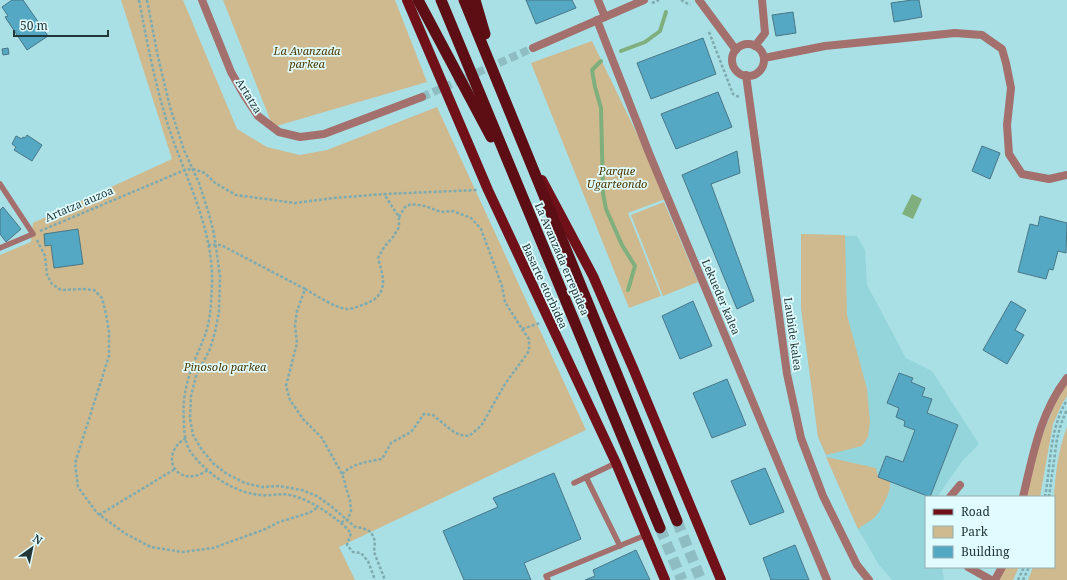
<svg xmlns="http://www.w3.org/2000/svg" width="1067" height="580" font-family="'Noto Serif',serif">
  <rect width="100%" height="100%" fill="#a9e0e5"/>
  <polygon fill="#94d5db" points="801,234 857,236 865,250 867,285 906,358 932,371 979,444 963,460 937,497 926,497 926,567 942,567 944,580 892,580 879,565 858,529 818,437 801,308"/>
  <g fill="#cfb98f">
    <polygon points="121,0 183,0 237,129 267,147 300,155 327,150 437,107 586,430 339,547 355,580 0,580 0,255 31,242 33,223 172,159"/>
    <polygon points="223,0 395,0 427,82 273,127"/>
    <polygon points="592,41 668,198 628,213 661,296 629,308 531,63"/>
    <polygon points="664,202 698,282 663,296 631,215"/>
    <polygon points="801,234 845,235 847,315 867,389 870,422 868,437 862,446 826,455 818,437 801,308"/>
    <polygon points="1067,383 1067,396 1062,404 1053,424 1040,497 1026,497 1039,444 1055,404"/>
    <path d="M1067,427V580H1028L1033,567H1054C1054,521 1050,471 1067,427Z"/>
    <path d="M826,457L876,468L878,477L890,481C892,491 881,511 874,518C869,522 863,525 858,529Z"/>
    <polygon points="1006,567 1019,567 1013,580 998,580"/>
  </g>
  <polygon fill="#7faf7c" points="912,194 922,199 913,219 902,214"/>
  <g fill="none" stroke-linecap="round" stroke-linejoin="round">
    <g stroke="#7faf7c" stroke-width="4">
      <polyline points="621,51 645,42 660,31 666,12"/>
      <polyline points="601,61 592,70 595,87 601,108 603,193 606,209 622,245 635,266 628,290"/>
    </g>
  </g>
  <g fill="#55a8c4" stroke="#497788">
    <polygon points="12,0 23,0 48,36 27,50 5,17 8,16 2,7"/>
    <polygon points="526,0 572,0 576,8 536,24"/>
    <polygon points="912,0 919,0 922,17 894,22 891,3"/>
    <polygon points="793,12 796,33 776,36 772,15"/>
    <polygon points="703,38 716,74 651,99 637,63"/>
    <polygon points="8,48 9,54 3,55 2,49"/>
    <polygon points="718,92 732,127 676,149 661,114"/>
    <polygon points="27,135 42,145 32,161 14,150 16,147 12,144 16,136 22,139 23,137 25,138"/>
    <polygon points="982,146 1000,153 990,179 972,171"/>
    <polygon points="737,151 740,173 711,184 754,301 737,309 682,175"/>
    <polygon points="3,207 21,229 6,242 0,234 0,210"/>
    <polygon points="1040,216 1067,223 1066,253 1058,251 1053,270 1049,269 1046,279 1018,272 1030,224 1038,226"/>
    <polygon points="78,229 83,264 54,268 51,245 45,246 44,234"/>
    <polygon points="693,301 712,346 680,359 662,316"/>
    <polygon points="1011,301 1026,310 1015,330 1024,335 1007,364 983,350"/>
    <polygon points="899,373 913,378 911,382 925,388 922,396 932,399 927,413 958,425 930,497 878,477 886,456 903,462 915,430 904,426 905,421 896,417 899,408 887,403"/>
    <polygon points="727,379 746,425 712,438 693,393"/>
    <polygon points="765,468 784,512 750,525 731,481"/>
    <polygon points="554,473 581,539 524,563 531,580 464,580 443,531 498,507 493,498"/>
    <polygon points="795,545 809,580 771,580 763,558"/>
    <polygon points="636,550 650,580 585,580 595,576 593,570"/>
  </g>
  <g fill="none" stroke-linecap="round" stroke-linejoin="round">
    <polyline stroke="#8ebec3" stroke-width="8" stroke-dasharray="8 4" stroke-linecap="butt" points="422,97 533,48"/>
    <g stroke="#8ebec3" stroke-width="11" stroke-dasharray="11 5.5" stroke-linecap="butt">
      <polyline points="677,521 701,580"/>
      <polyline points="660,528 682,580"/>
    </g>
    <g stroke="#7eabaf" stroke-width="2.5" stroke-dasharray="3 2" stroke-linecap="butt">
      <path d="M139,0C147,42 155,84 168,125C185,178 214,228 212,286C211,299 211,312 208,325C205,338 199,349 194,362C186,382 182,401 184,423C184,432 185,443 190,451C206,473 233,493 261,495C271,496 281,493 290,495C310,499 338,518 351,533L347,545L353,552L361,553L368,561L375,580"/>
      <polyline points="147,0 158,57 170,107 184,150 199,183 209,214 214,234 220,276 219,312 215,332 210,349 196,376 191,396 190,419 193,435 202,450 214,464 227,474 245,483 262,487 279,486 302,490 317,496 331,506 355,527 363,528 371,532 375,541 374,552 385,580"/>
      <polyline points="681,0 690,5"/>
      <polyline points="652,3 659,0"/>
      <polyline points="709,32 733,94 739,97"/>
      <polyline points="399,217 405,207 411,204 425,206 441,212 453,211 471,218 481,229 487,245 502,286 505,302 522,329 540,323"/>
      <polyline points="40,231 185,170 193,169 205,173 215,183 236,195 295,203 334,198 384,194 478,190"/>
      <polyline points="37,240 45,256 47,275 52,284 61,290 82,289 94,290 102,298 106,314 109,332 109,356 75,463 78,487 97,513 126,534 151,547 182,552 213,548 263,530 279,522 309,513 318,507"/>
      <polyline points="208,245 221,245 305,289 297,311 295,325 297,343 286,386 290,400 303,419 322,438 340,470 344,479 346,488 350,500 351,511 348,519 340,523"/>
      <path d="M305,289C316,295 335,308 347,309C353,309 360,306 365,304C389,295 384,278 378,258L384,247L393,237L399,227V217L384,194"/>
      <path d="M186,438C157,455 177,491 208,470"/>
      <path d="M342,474C353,463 367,462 382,459L391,443L411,432L424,414L433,415L451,430L460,435L469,436L481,426L505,384L529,351V339L522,329"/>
      <path d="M1045,497C1051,464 1049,430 1067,400"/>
      <polyline points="1049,497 1057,439 1061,424 1067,409"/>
      <polyline points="99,515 175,469"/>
      <polyline points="1018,580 1024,567"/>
      <polyline points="1023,580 1029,567"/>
    </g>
    <g stroke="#a4706d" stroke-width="5.5">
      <polyline points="0,184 33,234 0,248"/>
      <polyline points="586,477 620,546"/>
      <polyline points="574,483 616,463"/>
      <polyline points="548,580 546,576 646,535"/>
    </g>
    <polyline stroke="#a4706d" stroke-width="8" points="597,20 649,153 827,580"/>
    <g stroke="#a4706d" stroke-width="8">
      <polyline points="202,0 231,72 244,95 258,116 279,132 300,137 324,134 422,97"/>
      <polyline points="598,0 605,17"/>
      <polyline points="699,0 736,50"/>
      <circle cx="748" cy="60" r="16"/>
      <polyline points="755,46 765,33 762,0"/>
      <polyline points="533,48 644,0"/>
      <polyline points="764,58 825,46 955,33 982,35 1002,49 1006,63 1011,88 1007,125 1009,154 1022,174 1049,179 1067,175"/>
      <polyline points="746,75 787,374 801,438 823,496 857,565 869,580"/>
      <polyline points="950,497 960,485"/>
      <path d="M1023,497C1033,455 1040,413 1067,378"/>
      <polyline points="968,567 991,580"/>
      <polyline points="995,580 1002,567"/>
    </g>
    <g stroke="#70111a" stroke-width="10">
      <polyline points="407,0 488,190 616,463 665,580"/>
      <polyline points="542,180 593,276 633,368 721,580"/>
    </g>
    <g stroke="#5c0e14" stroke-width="11">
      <polyline points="418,0 491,137"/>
      <polyline points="441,0 660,528"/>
      <polyline points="464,0 677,521"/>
      <polyline points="475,0 485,34"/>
    </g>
  </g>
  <g text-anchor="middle" stroke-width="3.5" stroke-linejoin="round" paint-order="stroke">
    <g font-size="11" font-style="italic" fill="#4b3500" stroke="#e1fcfe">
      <text x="307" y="55">La Avanzada<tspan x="307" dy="13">parkea</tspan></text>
      <text x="617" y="175">Parque<tspan x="617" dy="13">Ugarteondo</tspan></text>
      <text x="225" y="371">Pinosolo parkea</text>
    </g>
    <g font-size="11" fill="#213739" stroke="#e1fcfe">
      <text transform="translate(249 96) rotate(58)" y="4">Artatza</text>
      <text transform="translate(79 204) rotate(-23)" y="4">Artatza auzoa</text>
      <text transform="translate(562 259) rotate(67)" y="4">La Avanzada errepidea</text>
      <text transform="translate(545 286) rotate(65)" y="4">Basarte etorbidea</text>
      <text transform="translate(721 297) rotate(67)" y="4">Lekueder kalea</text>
      <text transform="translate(793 334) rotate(82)" y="4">Laubide kalea</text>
    </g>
  </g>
  <rect x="925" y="496" width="130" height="72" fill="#e1fcfe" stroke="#94adaf"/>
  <rect x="933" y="509" width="20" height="6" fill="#70111a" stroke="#94adaf"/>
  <text x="961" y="516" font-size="12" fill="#213739">Road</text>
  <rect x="933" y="526" width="20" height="12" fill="#cfb98f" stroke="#94adaf"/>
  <text x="961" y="536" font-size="12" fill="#213739">Park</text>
  <rect x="933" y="546" width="20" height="12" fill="#55a8c4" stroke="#94adaf"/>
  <text x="961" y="556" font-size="12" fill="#213739">Building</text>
  <g transform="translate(32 548) rotate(33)" stroke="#e1fcfe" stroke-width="3" paint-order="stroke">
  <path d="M0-3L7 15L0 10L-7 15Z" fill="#213739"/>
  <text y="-6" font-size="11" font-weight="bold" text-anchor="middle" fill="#213739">N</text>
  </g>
  <path d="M14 30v6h94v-6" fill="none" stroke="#213739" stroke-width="2"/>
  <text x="20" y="30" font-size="12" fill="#213739" stroke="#e1fcfe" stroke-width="3" paint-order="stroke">50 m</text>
</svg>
